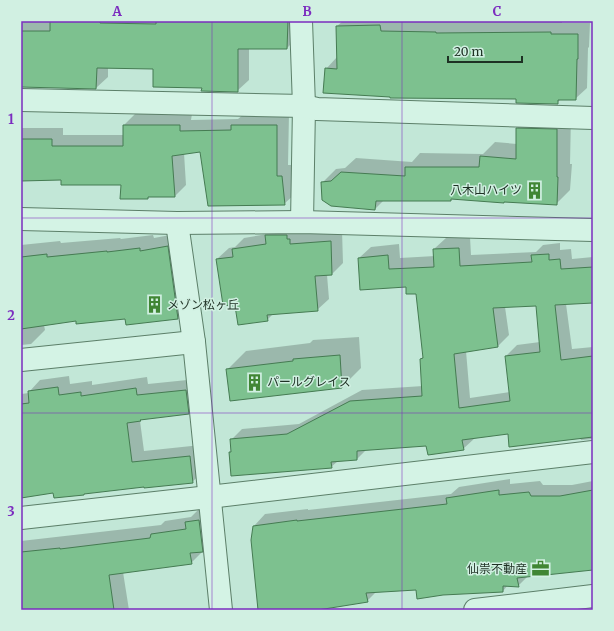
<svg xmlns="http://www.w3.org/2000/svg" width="614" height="631" font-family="Merriweather,'Noto Sans JP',serif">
  <rect width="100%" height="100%" fill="#c2e7d7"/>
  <g fill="#0003" fill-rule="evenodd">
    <polygon points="24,21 298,21 298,37 287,48 249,48 249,80 237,91 203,87 154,68 108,67 108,77 96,88 21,87 21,24"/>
    <polygon points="343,21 562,21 562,23 590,23 589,47 588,48 587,88 575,99 561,99 557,103 326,69 337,57 337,26"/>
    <polygon points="135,114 192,114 191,120 238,119 244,114 289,114 288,165 294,165 296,193 284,204 201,151 184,153 186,185 175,196 150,196 148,198 122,184 62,179 21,180 21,128 63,128 63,135 124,135 124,125"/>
    <polygon points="531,114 571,116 570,164 572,164 570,190 556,204 452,198 450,200 384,200 375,209 322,183 336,169 345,168 356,158 412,162 420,153 483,154 495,142 517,144 517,128"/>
    <polygon points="277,224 342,230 343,263 332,274 327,275 329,299 317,310 273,314 267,320 235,305 217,259 229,248 235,247 244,238 267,234"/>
    <polygon points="181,233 192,304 178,318 126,318 77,320 44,325 45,330 31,344 21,345 21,245 60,241 61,243 120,238 121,239 153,235 154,238"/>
    <path d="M470,237L471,255L536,252L543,245L560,243V250L571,249L572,259L593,257V302L566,304L572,349L593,347V439L581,440L580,438L509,432L475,438L463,449L427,445L367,449L357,459L338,461L331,467L230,452L232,450L231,440L242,429L299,424L362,390L423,386L421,359L424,356L417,293L407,286L359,258L371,247L399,244L400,258L435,256L434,249L446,238ZM537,305L540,342L517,345L506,356L510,392L470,398L466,351L498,346L509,335L505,307Z"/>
    <polygon points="359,337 361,368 342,387 227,370 246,351 310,343 313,340"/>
    <polygon points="69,376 70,384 92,381 92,385 147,377 148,384 197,379 200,402 188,413 142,419 140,421 144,451 201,445 204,471 192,482 54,492 21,497 21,394 29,393 29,392 40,380"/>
    <polygon points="510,479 510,484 540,481 543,485 572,485 593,481 593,569 528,576 518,586 508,585 503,591 417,589 377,591 367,601 306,610 259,610 254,526 265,514 308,509 308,510 451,494 459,487"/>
    <polygon points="200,508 205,549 191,563 123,572 129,610 21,610 21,541 161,525 165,521 191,517"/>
  </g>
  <g fill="#7dc18f" stroke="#457b52" fill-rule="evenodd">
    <polygon points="50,21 100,21 100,23 156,24 156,21 288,21 287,49 238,49 238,92 201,91 202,88 153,87 153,69 97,68 96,89 21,87 21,31 50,31"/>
    <polygon points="380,25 381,31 436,32 436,33 551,32 551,34 578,34 578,59 577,59 576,100 558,100 558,104 516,103 516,99 390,98 390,97 323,93 325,68 337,69 336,26"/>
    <polygon points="123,125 180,125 180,131 231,130 231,125 277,125 277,176 282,176 285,205 208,206 200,152 172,156 175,197 148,197 148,199 120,199 121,185 61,185 61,180 21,181 21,139 52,139 52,146 123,146"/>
    <polygon points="516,128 557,129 557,177 558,177 557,205 504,202 504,203 451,199 451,201 376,201 375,210 331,206 322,200 321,182 331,181 341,172 405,176 405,167 479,167 480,156 516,159"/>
    <polygon points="265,235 287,235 287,239 290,239 290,244 331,241 332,275 315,276 318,311 267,315 268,321 238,325 235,306 223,305 216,259 233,257 232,249 266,244"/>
    <polygon points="168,246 178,319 126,325 125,319 76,324 76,321 21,329 21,257 47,254 47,257 107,251 107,252 140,248 140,251"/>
    <path d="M459,248L460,266L532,262L531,255L549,254V260L560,259L561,269L593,267V303L555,305L561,360L593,356V437L509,447L508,434L462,440L464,450L428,455L426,446L357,451V460L331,462L332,468L231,476L229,452H231L230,439L287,434L350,401L422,396L420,359L423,358L416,294H406V287L360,290L358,258L388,255L389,269L434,267L433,249ZM536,306L540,352L505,356L510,401L459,408L454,354L498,347L493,308Z"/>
    <polygon points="340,355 342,388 230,401 226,369 293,361 293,359"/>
    <polygon points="58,387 59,395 81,392 81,396 136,388 137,395 186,390 189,414 140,420 141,421 127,423 132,462 190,456 193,483 144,488 144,487 84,494 84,495 54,498 53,493 21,498 21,404 29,403 28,391"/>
    <polygon points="499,490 499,495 529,492 531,496 560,496 593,490 593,570 517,578 519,587 503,586 503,592 443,595 417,599 416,590 366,593 368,602 318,610 258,610 251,540 253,526 297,520 297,521 447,504 446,498"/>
    <polygon points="199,520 203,552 190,553 192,564 109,575 114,610 21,610 21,552 60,548 60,549 150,538 151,534 186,529 185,522"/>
  </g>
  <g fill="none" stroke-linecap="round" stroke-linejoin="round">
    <defs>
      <g id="minor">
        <polyline points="301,21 304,106 302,222"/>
        <polyline points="21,100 304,106 317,109 593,118"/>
        <polyline points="21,219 177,223 302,222 593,230"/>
        <polyline points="177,223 194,342 221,610"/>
        <polyline points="21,360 194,342"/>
        <polyline points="21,518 209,497 593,452"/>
        <polyline points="475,610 593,596"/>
      </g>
    </defs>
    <use href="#minor" stroke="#5c7f69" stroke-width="24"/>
    <use href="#minor" stroke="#d4f3e5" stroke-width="22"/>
  </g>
  <path fill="none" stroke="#7b2cbf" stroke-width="1" stroke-opacity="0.55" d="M212,21V610M402,21V610M21,218H593M21,413H593"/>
  <defs>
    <symbol id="building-bare" viewBox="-9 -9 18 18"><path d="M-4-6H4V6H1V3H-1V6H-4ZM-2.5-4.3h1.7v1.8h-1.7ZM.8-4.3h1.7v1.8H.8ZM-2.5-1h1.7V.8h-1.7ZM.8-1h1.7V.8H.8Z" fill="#408634" stroke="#d1f0e2" stroke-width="2.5" paint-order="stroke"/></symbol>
    <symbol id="office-bare" viewBox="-9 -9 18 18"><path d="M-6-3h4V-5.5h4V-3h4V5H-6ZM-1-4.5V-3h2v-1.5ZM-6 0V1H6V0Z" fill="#408634" stroke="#d1f0e2" stroke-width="2.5" paint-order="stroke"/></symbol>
  </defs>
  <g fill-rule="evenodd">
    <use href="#building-bare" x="522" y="178" width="25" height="25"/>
    <use href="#building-bare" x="142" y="292" width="25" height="25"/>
    <use href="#building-bare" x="242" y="370" width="25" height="25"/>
    <use href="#office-bare" x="528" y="556" width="25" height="25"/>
  </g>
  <g text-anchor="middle" stroke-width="3" stroke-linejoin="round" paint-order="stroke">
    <g font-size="12" fill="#1e3124" stroke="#d1f0e2" text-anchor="end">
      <text x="522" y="194">八木山ハイツ</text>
      <text x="167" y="309" text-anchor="start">メゾン松ヶ丘</text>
      <text x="267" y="386" text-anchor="start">パールグレイス</text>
      <text x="527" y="573">仙祟不動産</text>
    </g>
  </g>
  <rect width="614" height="631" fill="none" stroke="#d1f0e2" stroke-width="44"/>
  <path d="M448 56v6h74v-6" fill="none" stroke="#1e3124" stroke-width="2"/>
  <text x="454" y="56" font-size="12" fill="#1e3124" stroke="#d1f0e2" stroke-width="3" paint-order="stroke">20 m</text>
  <rect x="22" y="22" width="570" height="587" fill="none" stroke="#7b2cbf" stroke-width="1.5"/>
  <g font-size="13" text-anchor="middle" font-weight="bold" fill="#7b2cbf">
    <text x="117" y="16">A</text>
    <text x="307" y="16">B</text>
    <text x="497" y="16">C</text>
    <text x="11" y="124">1</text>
    <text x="11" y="320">2</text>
    <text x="11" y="516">3</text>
  </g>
</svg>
